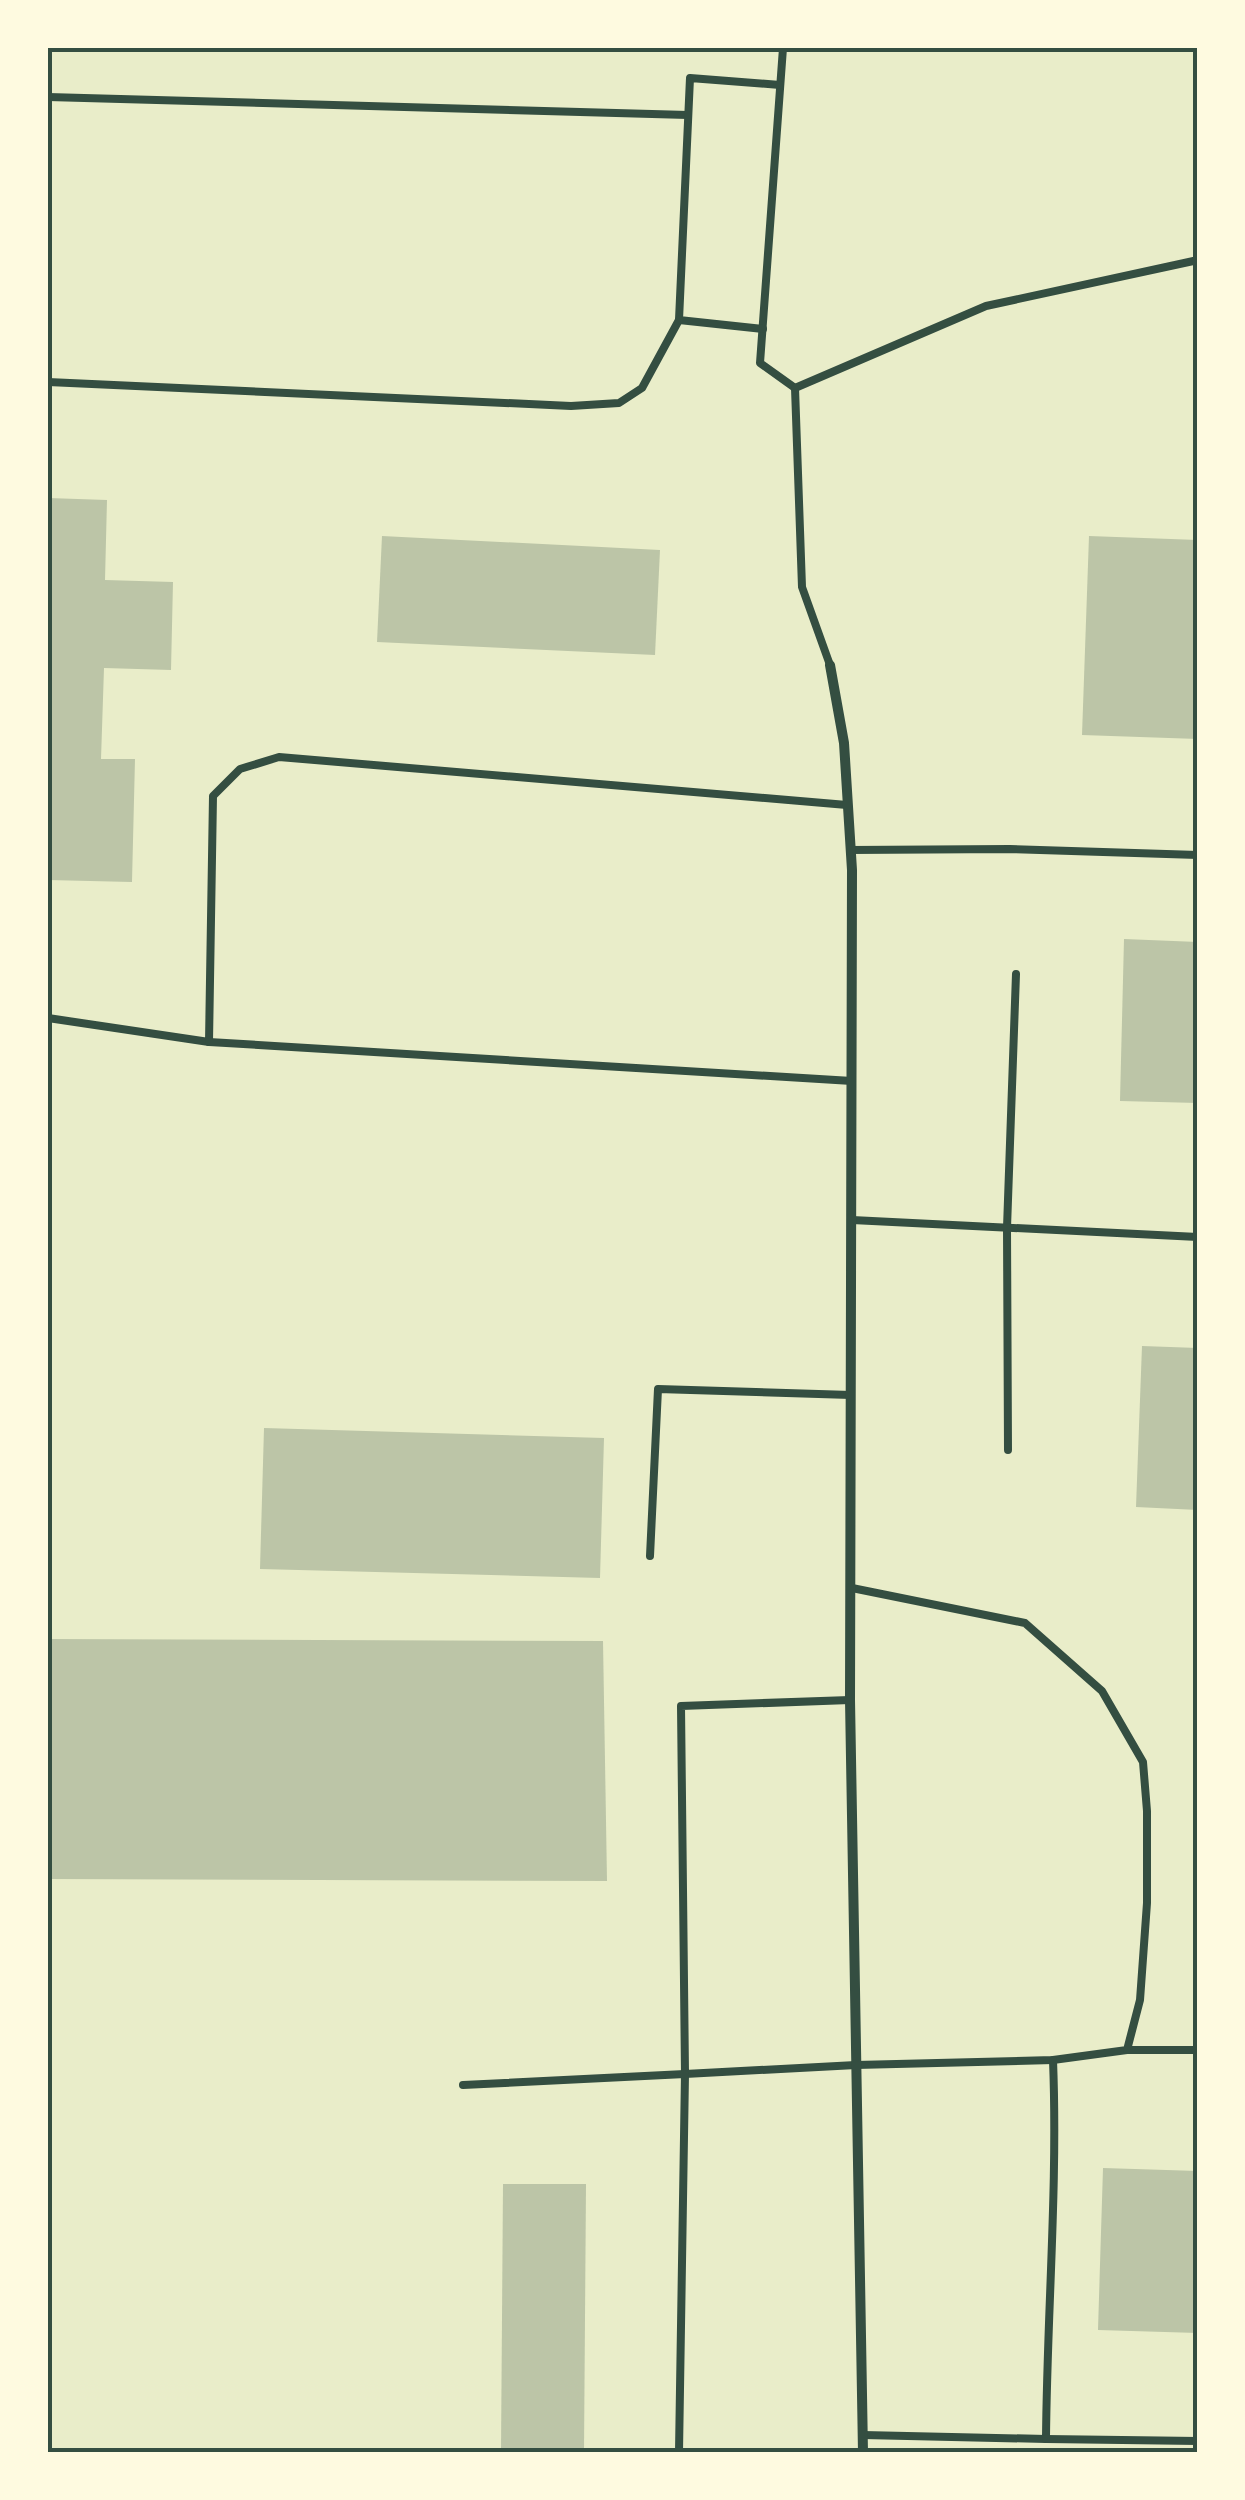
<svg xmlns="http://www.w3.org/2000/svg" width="1245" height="2500" font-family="Arial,sans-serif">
  <rect width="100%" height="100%" fill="#e9edc9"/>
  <g fill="#bcc5a7">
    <polygon points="48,498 107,500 105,580 173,582 171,670 104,668 101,759 135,759 132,882 48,880"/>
    <polygon points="382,536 660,550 655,655 377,642"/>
    <polygon points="1089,536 1198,540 1198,739 1082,735"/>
    <polygon points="1124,939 1198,942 1198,1103 1120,1101"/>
    <polygon points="1142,1346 1198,1348 1198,1510 1136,1507"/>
    <polygon points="264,1428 604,1438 600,1578 260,1569"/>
    <polygon points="48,1639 603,1641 607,1881 48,1879"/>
    <polygon points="1103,2168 1198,2171 1198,2333 1098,2330"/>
    <polygon points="503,2184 586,2184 584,2452 501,2452"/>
  </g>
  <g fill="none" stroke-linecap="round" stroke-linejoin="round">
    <g stroke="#344e41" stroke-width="8">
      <polyline points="783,48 760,363 795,388"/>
      <polyline points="48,97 688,115"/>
      <polyline points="763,329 679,320 690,78 780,85"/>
      <polyline points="48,382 571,406 619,403 642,388 679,320"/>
      <polyline points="830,665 802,587 795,388 986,306 1198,260"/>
      <polyline points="850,850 1010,849 1198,855"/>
      <polyline points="48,1018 209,1042 213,796 240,769 279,757 847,805"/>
      <polyline points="209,1042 852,1081"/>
      <polyline points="852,1220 1198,1237"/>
      <polyline points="1008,1450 1007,1228 1016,974"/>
      <polyline points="650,1556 658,1389 851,1395"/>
      <polyline points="850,1700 681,1706 685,2074 856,2065 1053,2060 1127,2050 1140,2000 1147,1903 1147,1811 1143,1762 1102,1691 1025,1623 852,1588"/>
      <polyline points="1127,2050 1198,2050"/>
      <polyline points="463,2085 685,2074 679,2452"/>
      <path d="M863,2435L1046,2439C1047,2313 1058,2186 1053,2060"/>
      <polyline points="1046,2439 1198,2441"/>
    </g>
    <polyline stroke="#344e41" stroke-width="10" points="830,665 844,743 852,870 850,1700 863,2452"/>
  </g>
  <rect width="1245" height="2500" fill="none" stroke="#fefae0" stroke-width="100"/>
  <rect x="50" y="50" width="1145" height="2400" fill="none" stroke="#344e41" stroke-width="4"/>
</svg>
